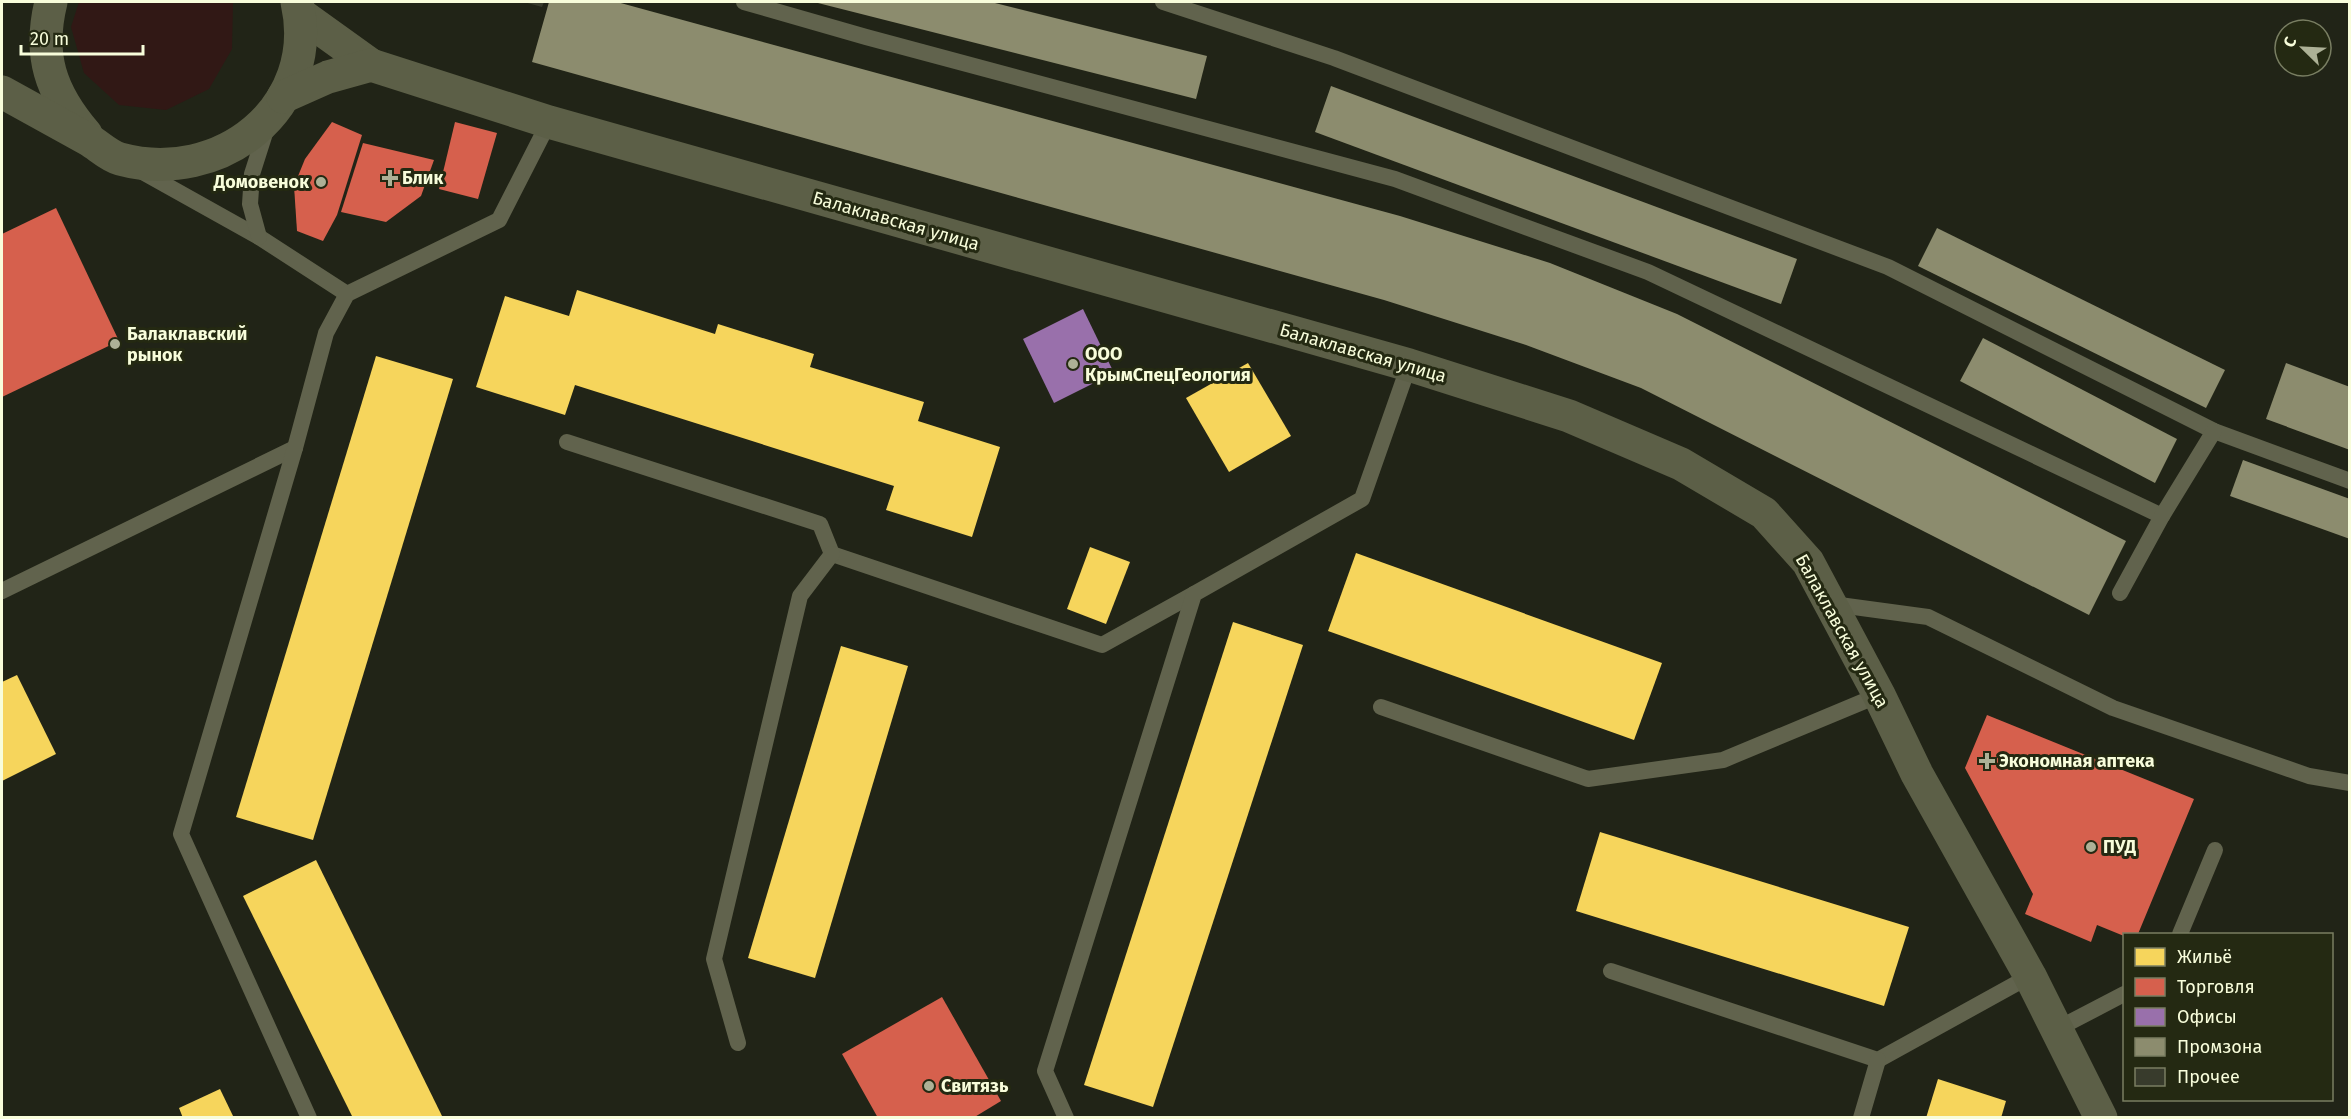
<svg xmlns="http://www.w3.org/2000/svg" width="2351" height="1119" font-family="'Fira Sans',sans-serif">
  <rect width="100%" height="100%" fill="#212417"/>
  <polygon fill="#311815" points="79,2 233,2 232,49 209,89 166,110 119,105 84,73 71,27"/>
  <g fill="#f6d55c">
    <polygon points="577,290 715,334 718,324 814,354 810,367 924,402 918,421 1000,447 972,537 886,510 894,486 575,385 565,415 476,387 505,296 569,316"/>
    <polygon points="376,356 453,379 313,840 236,817"/>
    <polygon points="1248,363 1291,436 1229,472 1186,398"/>
    <polygon points="1090,547 1130,562 1106,624 1067,609"/>
    <polygon points="1356,553 1662,663 1634,740 1328,631"/>
    <polygon points="1233,622 1303,645 1153,1107 1084,1085"/>
    <polygon points="841,646 908,666 815,978 748,958"/>
    <polygon points="17,675 56,754 2,781 2,682"/>
    <polygon points="1600,832 1909,927 1884,1006 1576,911"/>
    <polygon points="316,860 443,1118 353,1118 243,896"/>
    <polygon points="1938,1079 2006,1101 2001,1118 1926,1118"/>
    <polygon points="220,1089 234,1118 183,1118 179,1108"/>
  </g>
  <g fill="#d6604d">
    <polygon points="332,122 362,135 337,215 323,241 297,231 294,186 305,159"/>
    <polygon points="455,122 497,133 478,199 439,189"/>
    <polygon points="363,143 434,160 421,196 386,222 341,212"/>
    <polygon points="56,208 119,341 2,397 2,234"/>
    <polygon points="1987,715 2194,799 2138,934 2124,936 2097,925 2091,942 2025,914 2033,894 1965,768"/>
    <polygon points="942,997 1001,1101 973,1118 878,1118 842,1054"/>
  </g>
  <polygon fill="#9970ab" points="1083,309 1114,373 1054,403 1023,339"/>
  <g fill="#8c8c6e">
    <polygon points="549,2 617,2 1400,216 1550,263 1677,314 2126,541 2089,615 1641,388 1523,344 1384,300 532,62"/>
    <polygon points="814,2 991,2 1207,56 1196,99"/>
    <polygon points="1331,86 1797,259 1781,304 1315,132"/>
    <polygon points="1937,228 2225,370 2206,408 1918,266"/>
    <polygon points="1983,338 2177,439 2155,483 1960,381"/>
    <polygon points="2286,363 2350,387 2350,450 2266,419"/>
    <polygon points="2243,460 2350,499 2350,539 2230,496"/>
  </g>
  <polygon fill="#383b2c" points="524,2 544,2 542,7"/>
  <g fill="none" stroke-linecap="round" stroke-linejoin="round">
    <g stroke="#61634d" stroke-width="16">
      <polyline points="744,2 866,37 1395,179 1648,272 2162,516"/>
      <polyline points="1163,2 1334,58 1888,267 2214,431 2350,481"/>
      <polyline points="139,170 259,237 347,294"/>
      <polyline points="259,237 250,204 252,174 267,127"/>
      <polyline points="567,442 820,524 832,554 1102,645 1194,594"/>
      <polyline points="2,591 295,448"/>
      <polyline points="2120,593 2162,516 2214,431"/>
      <polyline points="1832,604 1928,617 2113,708 2309,776 2350,783"/>
      <polyline points="1381,707 1588,779 1723,760 1879,695"/>
      <polyline points="2180,934 2215,850"/>
      <polyline points="1611,971 1878,1060 2030,976"/>
      <polyline points="2057,1029 2124,994"/>
      <polyline points="738,1043 714,959 800,596 832,554"/>
      <polyline points="309,1118 181,834 295,448 326,333 347,294 499,220 549,122"/>
      <polyline points="1066,1118 1045,1071 1194,594 1362,499 1409,365"/>
      <polyline points="1861,1118 1878,1060"/>
    </g>
    <g stroke="#5c5f47" stroke-width="33">
      <path d="M51,2C38,55 50,92 86,134"/>
      <polyline points="300,14 371,65"/>
      <path d="M2,92C31,108 60,124 89,140C99,146 109,156 120,159C220,186 321,108 297,2"/>
      <polyline points="283,97 328,77 371,65 549,122 1409,365 1569,416 1681,464 1764,513 1808,562 1879,695 1917,774 2030,976 2101,1118"/>
    </g>
  </g>
  <g fill="#adb196" stroke="#242912" stroke-width="2">
    <path d="M387 169h6v6h6v6h-6v6h-6v-6h-6v-6h6z"/>
    <circle cx="321" cy="182" r="6"/>
    <circle cx="115" cy="344" r="6"/>
    <circle cx="1073" cy="364" r="6"/>
    <path d="M1984 752h6v6h6v6h-6v6h-6v-6h-6v-6h6z"/>
    <circle cx="2091" cy="847" r="6"/>
    <circle cx="929" cy="1086" r="6"/>
  </g>
  <g text-anchor="middle" stroke-width="6" stroke-linejoin="round" paint-order="stroke">
    <g font-size="18" font-weight="bold" fill="#f8fddb" stroke="#242912" text-anchor="start">
      <text x="402" y="184">Блик</text>
      <text x="309" y="188" text-anchor="end">Домовенок</text>
      <text x="127" y="340">Балаклавский<tspan x="127" dy="21">рынок</tspan></text>
      <text x="1085" y="360">ООО<tspan x="1085" dy="21">КрымСпецГеология</tspan></text>
      <text x="1999" y="767">Экономная аптека</text>
      <text x="2103" y="853">ПУД</text>
      <text x="941" y="1092">Свитязь</text>
    </g>
    <g font-size="18" fill="#f8fddb" stroke="#242912">
      <text transform="translate(896 221) rotate(16)" y="6">Балаклавская улица</text>
      <text transform="translate(1363 353) rotate(16)" y="6">Балаклавская улица</text>
      <text transform="translate(1842 631) rotate(61)" y="6">Балаклавская улица</text>
    </g>
  </g>
  <rect width="2351" height="1119" fill="none" stroke="#f8fddb" stroke-width="6"/>
  <rect x="2123" y="933" width="210" height="168" fill="#242912" stroke="#797e62" stroke-width="1.5"/>
  <rect x="2135" y="948" width="30" height="18" fill="#f6d55c" stroke="#797e62" stroke-width="1.5"/>
  <text x="2177" y="963" font-size="18" fill="#f8fddb">Жильё</text>
  <rect x="2135" y="978" width="30" height="18" fill="#d6604d" stroke="#797e62" stroke-width="1.5"/>
  <text x="2177" y="993" font-size="18" fill="#f8fddb">Торговля</text>
  <rect x="2135" y="1008" width="30" height="18" fill="#9970ab" stroke="#797e62" stroke-width="1.5"/>
  <text x="2177" y="1023" font-size="18" fill="#f8fddb">Офисы</text>
  <rect x="2135" y="1038" width="30" height="18" fill="#8c8c6e" stroke="#797e62" stroke-width="1.5"/>
  <text x="2177" y="1053" font-size="18" fill="#f8fddb">Промзона</text>
  <rect x="2135" y="1068" width="30" height="18" fill="#383b2c" stroke="#797e62" stroke-width="1.5"/>
  <text x="2177" y="1083" font-size="18" fill="#f8fddb">Прочее</text>
  <g transform="translate(2303 48) rotate(294)"><circle r="28" fill="#242912" stroke="#797e62" stroke-width="1.5"/>
  <path d="M0-4.5L10 22L0 15L-10 22Z" fill="#adb196"/>
  <text y="-9" font-size="16" font-weight="bold" text-anchor="middle" fill="#f8fddb">С</text>
  </g>
  <path d="M21 45v9h122v-9" fill="none" stroke="#f8fddb" stroke-width="3"/>
  <text x="30" y="45" font-size="18" fill="#f8fddb" stroke="#242912" stroke-width="4.5" paint-order="stroke">20 m</text>
</svg>
